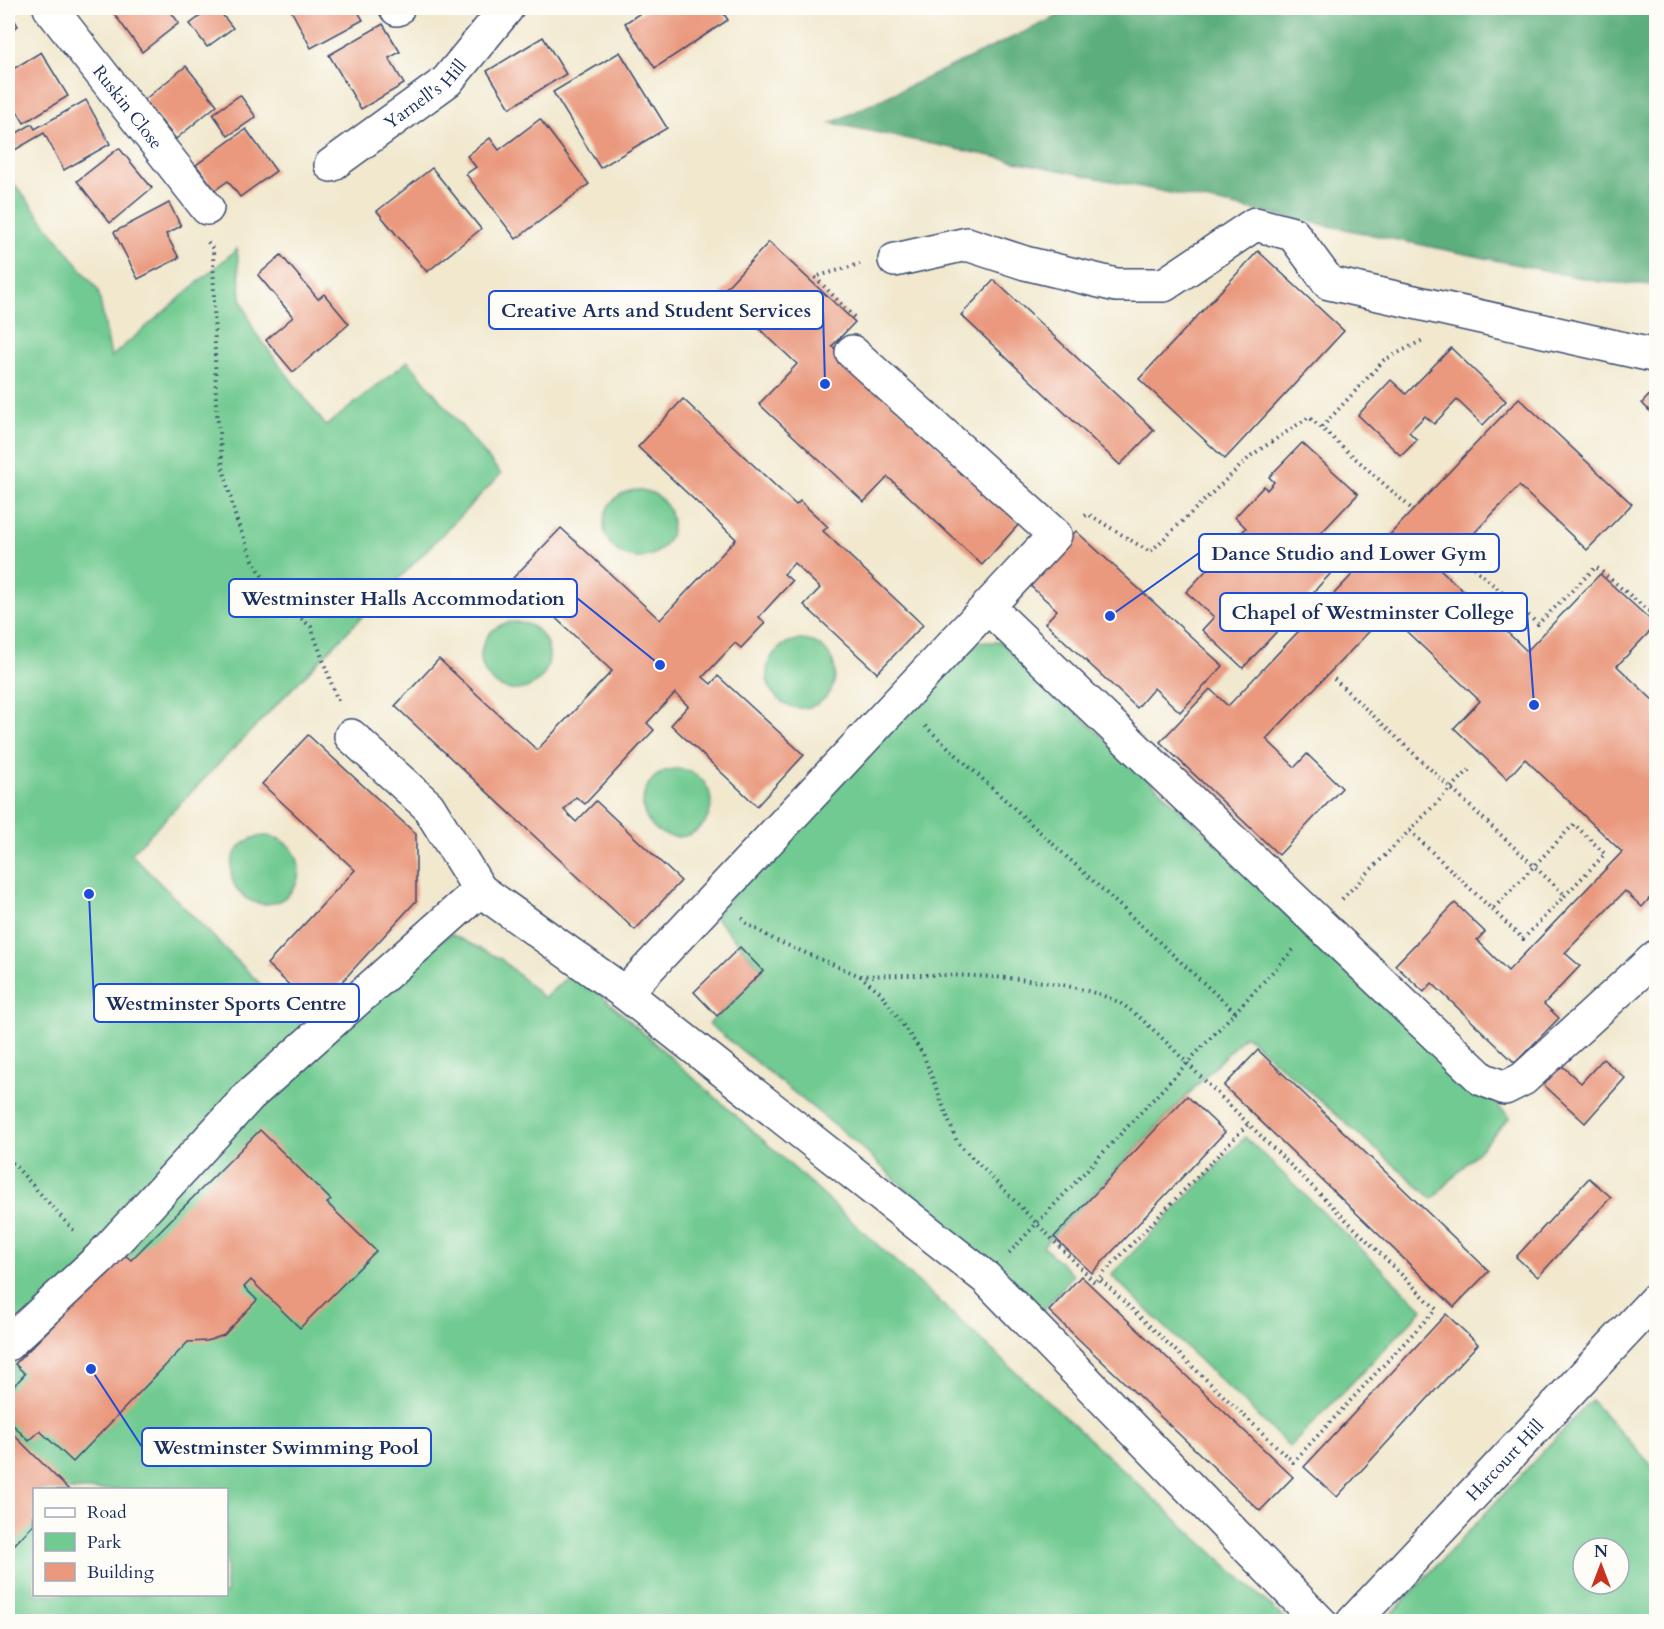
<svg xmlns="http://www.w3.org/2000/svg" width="1664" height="1629" font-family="Cardo,serif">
  <rect width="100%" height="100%" fill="#fdfcf7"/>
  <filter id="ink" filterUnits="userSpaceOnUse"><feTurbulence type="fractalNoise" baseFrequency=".0167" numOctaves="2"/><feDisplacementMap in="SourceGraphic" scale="12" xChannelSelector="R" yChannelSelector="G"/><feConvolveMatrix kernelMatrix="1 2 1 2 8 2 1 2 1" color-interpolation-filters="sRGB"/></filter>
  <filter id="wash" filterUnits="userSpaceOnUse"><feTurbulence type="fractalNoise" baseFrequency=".008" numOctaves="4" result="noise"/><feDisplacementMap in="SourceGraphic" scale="24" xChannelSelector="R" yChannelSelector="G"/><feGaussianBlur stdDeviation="1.35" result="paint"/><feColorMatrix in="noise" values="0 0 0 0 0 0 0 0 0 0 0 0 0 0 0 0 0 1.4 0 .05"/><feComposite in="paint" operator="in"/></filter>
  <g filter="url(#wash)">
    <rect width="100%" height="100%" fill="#f1e8ce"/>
    <g fill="#71ca91" stroke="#467c78" stroke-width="1.5" fill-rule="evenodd">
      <path d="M8,176L98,290L111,357L237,249L241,298L254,331L326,426L408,361L501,474L131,854L305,1029L451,934L501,959L544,998L574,971L773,1149L1287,1621H8ZM34,1490H226V1594H34Z"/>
      <circle cx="638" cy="524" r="34"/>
      <circle cx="515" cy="656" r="34"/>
      <circle cx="801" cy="674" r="34"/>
      <polygon points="982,642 1001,642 1510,1117 1433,1199 1245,1035 1043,1246 1073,1275 1040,1314 853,1140 709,1024 763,971 714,916 965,650"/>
      <circle cx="677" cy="803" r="34"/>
      <circle cx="265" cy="870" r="34"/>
      <polygon points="1245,1137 1423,1309 1290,1447 1111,1275"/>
      <path d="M1591,1400L1656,1470V1621H1385ZM1583,1548H1619V1584H1583Z"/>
    </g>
    <polygon fill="#5cae7b" stroke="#3c6e6c" stroke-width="1.5" points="1075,8 1656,8 1656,285 1601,282 831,123"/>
    <g id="blocks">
      <g fill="#ea997e">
        <polygon points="110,8 168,8 179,23 142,52"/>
        <polygon points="211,8 217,8 233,28 207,47 190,24"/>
        <polygon points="290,8 356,8 363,20 311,48"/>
        <polygon points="648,8 720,8 728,20 655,68 625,23"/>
        <polygon points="8,9 18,26 8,32"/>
        <polygon points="383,24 400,52 389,58 404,84 361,109 329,55"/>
        <polygon points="543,37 566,74 510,108 487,71"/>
        <polygon points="41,52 68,96 24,123 8,95 8,72"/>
        <polygon points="620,52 667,128 600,168 553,92"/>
        <polygon points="186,66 217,105 176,139 144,100"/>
        <polygon points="240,95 256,117 228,136 213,114"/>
        <polygon points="86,100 110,144 64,170 44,133 15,150 8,138 32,124 35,129"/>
        <polygon points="540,119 589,184 516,239 466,174 476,167 467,156 490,138 499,150"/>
        <polygon points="246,129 276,171 240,197 228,181 215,190 196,165"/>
        <polygon points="119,148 152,188 110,223 77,181"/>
        <polygon points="432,168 481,229 427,272 377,211"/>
        <polygon points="169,203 181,226 166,234 179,258 138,279 114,232"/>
        <polygon points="769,242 855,322 832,346 1020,523 982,565 888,477 864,502 759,404 797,364 721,293"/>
        <polygon points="1258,251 1344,331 1225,459 1139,379"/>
        <polygon points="281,255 318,299 324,294 349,324 293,372 266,340 293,317 258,275"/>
        <polygon points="994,280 1154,430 1120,465 961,315"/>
        <polygon points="1451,348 1506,401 1483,425 1457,400 1434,424 1425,416 1409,432 1417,440 1401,456 1358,415 1391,380 1406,394"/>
        <polygon points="1656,388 1656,418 1642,403"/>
        <polygon points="1519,398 1632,504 1587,550 1519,486 1440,569 1527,651 1600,574 1656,625 1617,666 1656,703 1656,891 1642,907 1625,891 1565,953 1580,966 1544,1004 1559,1018 1515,1063 1432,983 1424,992 1395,965 1455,903 1485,932 1477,940 1508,971 1622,852 1525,759 1507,779 1454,728 1480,701 1387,613 1266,739 1295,767 1307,754 1342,788 1279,855 1160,742 1210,689 1228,706"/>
        <polygon points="683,399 796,505 800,501 828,527 823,531 923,625 877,673 804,605 820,588 794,563 784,574 792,581 759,617 765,623 741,648 735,643 703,677 711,684 718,676 804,755 757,806 671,725 688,706 675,693 647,723 654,730 585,804 576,797 564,810 576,822 596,801 681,881 635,930 395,706 439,659 537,750 612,671 513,578 561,528 660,620 736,539 638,447"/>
        <polygon points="1302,443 1358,494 1306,549 1332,572 1243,668 1202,630 1214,617 1186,592 1246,528 1235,517 1264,486 1267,490 1274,482 1269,477"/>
        <polygon points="1076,531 1223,666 1180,712 1154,688 1137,708 1045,623 1057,610 1027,583"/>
        <polygon points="308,735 416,834 416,901 316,1010 267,964 355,870 262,784"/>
        <polygon points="740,947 763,971 717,1016 694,992"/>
        <polygon points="1258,1050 1489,1271 1454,1307 1224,1086"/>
        <polygon points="1603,1059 1625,1078 1585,1123 1544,1085 1561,1065 1581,1083"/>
        <polygon points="1187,1096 1225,1132 1092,1273 1054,1237"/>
        <polygon points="260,1130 331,1200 327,1203 376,1251 300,1328 251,1280 244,1287 257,1300 224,1335 207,1341 188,1342 73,1462 40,1431 29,1441 8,1420 8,1392 25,1374 15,1364 124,1254 131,1260"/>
        <polygon points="1589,1178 1611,1197 1538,1277 1516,1257"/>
        <polygon points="1081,1276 1293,1477 1260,1511 1049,1311"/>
        <polygon points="1446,1314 1478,1344 1337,1497 1304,1467"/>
        <polygon points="8,1429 69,1490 34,1490 34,1524 12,1547 8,1542"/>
      </g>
    </g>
  </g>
  <g filter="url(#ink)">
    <use href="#blocks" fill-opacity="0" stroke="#3b4b6f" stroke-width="1.5"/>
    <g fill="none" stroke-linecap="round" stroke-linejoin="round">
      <defs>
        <g id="minor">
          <path id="s1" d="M50,8L207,208"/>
          <polyline points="396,8 397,9"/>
          <path id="s2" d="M331,165L447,81L507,8"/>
          <polyline points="895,260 967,244 1025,263 1116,285 1164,285 1255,224 1293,234 1329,283 1656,356"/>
          <polyline points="989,608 1482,1079 1505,1088 1523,1079 1656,957"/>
          <polyline points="351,736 428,806 480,890"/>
          <polyline points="625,993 1055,535 852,352"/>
          <polyline points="8,1344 100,1258 249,1096 480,890 625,993 986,1278 1320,1622"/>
          <path id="s3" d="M1353,1622L1656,1299"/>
        </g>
      </defs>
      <use href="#minor" stroke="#3b4b6f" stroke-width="36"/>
      <g stroke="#3b4b6f" stroke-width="4" stroke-dasharray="1.5 4.5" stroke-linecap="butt">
        <polyline points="208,242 213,249 216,404 223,468 236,519 253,560 272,593 311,627 339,704"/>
        <polyline points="854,317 815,277 860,264"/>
        <polyline points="1322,427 1384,360 1423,340"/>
        <polyline points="1085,516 1088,514 1150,552 1252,455 1309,417 1413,510"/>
        <polyline points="1456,552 1538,624 1596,567 1656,617"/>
        <polyline points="1334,679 1565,895"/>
        <polyline points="925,726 1235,1012"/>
        <polyline points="1410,831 1523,939 1605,854 1574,824 1492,910"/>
        <polyline points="1342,899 1469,770"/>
        <polyline points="742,918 747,924 775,940 860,976 880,992 923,1054 957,1142 1095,1283 1099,1278"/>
        <path d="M860,976C930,974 1053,972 1116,1001C1141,1013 1188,1065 1210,1086C1285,1160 1361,1234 1436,1309L1293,1462L1099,1278L1248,1124"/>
        <polyline points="8,1158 76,1233"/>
        <polyline points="1009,1253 1295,948"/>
      </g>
      <use href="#minor" stroke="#fff" stroke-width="33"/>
    </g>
  </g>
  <g text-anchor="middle" stroke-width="5" stroke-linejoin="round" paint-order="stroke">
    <g font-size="18" fill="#1b2f5e" stroke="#fdfcf7">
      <text dy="6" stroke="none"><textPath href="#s2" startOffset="118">Yarnell's Hill</textPath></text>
      <text dy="6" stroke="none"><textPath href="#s1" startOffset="126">Ruskin Close</textPath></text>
      <text dy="6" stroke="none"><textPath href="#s3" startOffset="222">Harcourt Hill</textPath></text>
    </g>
  </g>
  <path fill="none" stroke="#1d4ed8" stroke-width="2" d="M825 384L823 310M1110 616L1199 553M660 665L577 598M1534 705L1527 612M89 894L94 1003M91 1369L142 1447"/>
  <g fill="#1d4ed8" stroke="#fdfcf7" stroke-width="2">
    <circle cx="825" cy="384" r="6"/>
    <circle cx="1110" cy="616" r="6"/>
    <circle cx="660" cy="665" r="6"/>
    <circle cx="1534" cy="705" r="6"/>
    <circle cx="89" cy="894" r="6"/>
    <circle cx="91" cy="1369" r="6"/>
  </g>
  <g fill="#fdfcf7" stroke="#1d4ed8" stroke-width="2">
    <rect x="489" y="291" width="334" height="38" rx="6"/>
    <rect x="1199" y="534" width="300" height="38" rx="6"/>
    <rect x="229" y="579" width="348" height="38" rx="6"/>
    <rect x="1220" y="593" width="307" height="38" rx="6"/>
    <rect x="94" y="984" width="265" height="38" rx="6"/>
    <rect x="142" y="1428" width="289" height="38" rx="6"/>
  </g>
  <g font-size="20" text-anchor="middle" font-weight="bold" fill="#1b2f5e">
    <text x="656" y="317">Creative Arts and Student Services</text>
    <text x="1349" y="560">Dance Studio and Lower Gym</text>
    <text x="403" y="605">Westminster Halls Accommodation</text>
    <text x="1373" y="619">Chapel of Westminster College</text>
    <text x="226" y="1010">Westminster Sports Centre</text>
    <text x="286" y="1454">Westminster Swimming Pool</text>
  </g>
  <rect width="1664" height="1629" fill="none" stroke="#fdfcf7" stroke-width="30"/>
  <rect x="33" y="1488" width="195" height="108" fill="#fdfcf7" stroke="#a3aaba" stroke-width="1.5"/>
  <rect x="45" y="1508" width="30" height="9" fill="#ffffff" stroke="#a3aaba" stroke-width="1.5"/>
  <text x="87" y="1518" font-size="18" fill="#1b2f5e">Road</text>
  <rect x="45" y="1533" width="30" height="18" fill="#71ca91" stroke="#a3aaba" stroke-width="1.5"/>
  <text x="87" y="1548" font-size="18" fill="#1b2f5e">Park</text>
  <rect x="45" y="1563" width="30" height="18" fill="#ea997e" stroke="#a3aaba" stroke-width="1.5"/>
  <text x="87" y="1578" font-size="18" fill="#1b2f5e">Building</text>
  <g transform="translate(1601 1566)"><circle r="28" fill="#fdfcf7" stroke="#a3aaba" stroke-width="1.5"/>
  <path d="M0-4.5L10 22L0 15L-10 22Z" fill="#c8321e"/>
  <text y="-9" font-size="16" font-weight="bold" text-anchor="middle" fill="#1b2f5e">N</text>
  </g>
</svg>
